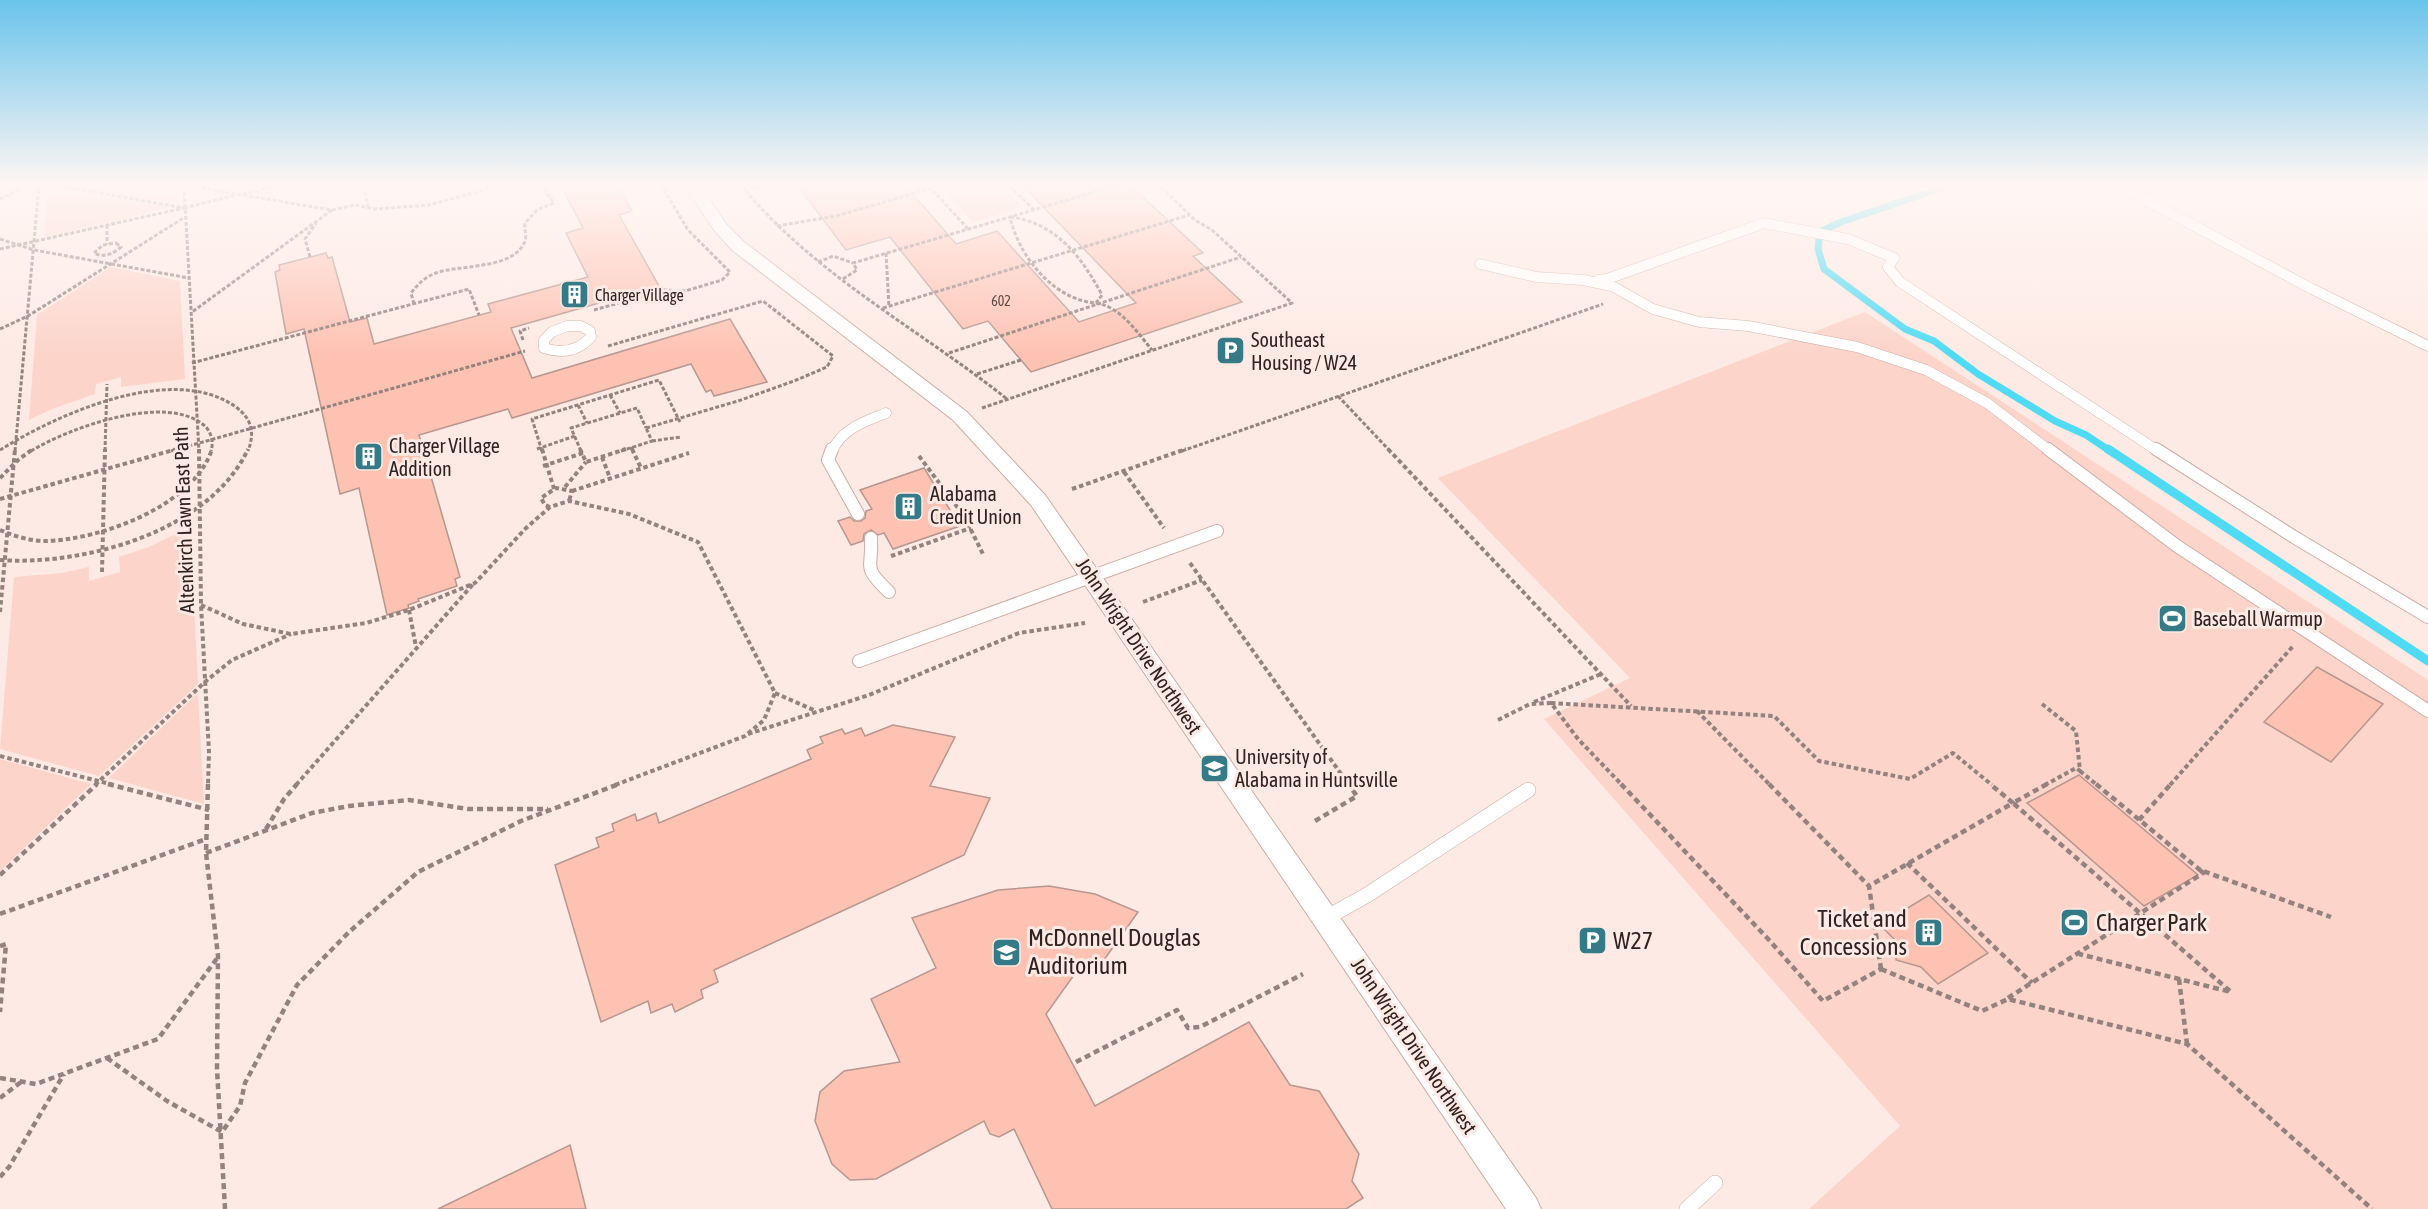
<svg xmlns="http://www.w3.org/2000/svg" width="2428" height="1209" font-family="'Asap Condensed',sans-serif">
  <rect width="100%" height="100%" fill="#feeae4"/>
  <g fill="#fcd4ca">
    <polygon points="48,186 169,207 169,208 44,237"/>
    <polygon points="73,186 177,186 177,200 168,203"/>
    <polygon points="951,186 1002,186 1023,207 973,222 942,189"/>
    <polygon points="111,267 180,281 185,379 121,387 121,377 96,384 95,394 52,409 29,420 37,315"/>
    <polygon points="1865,312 2428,680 2428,1209 1809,1209 1900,1126 1544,719 1630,678 1438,478"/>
    <polygon points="190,527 198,684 99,776 0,749 14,577 62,573 89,567 89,581 120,572 119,557 149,547"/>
    <polygon points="198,693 204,804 109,778"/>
    <polygon points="0,759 91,784 0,871"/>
  </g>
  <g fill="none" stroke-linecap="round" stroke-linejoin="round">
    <g stroke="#4edbf3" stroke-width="7">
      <polyline points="1822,231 1841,222 1947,186"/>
      <polyline points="1819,239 1818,249 1824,269 1905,329 1934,341 1978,374 2055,421 2086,435 2110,451"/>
    </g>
    <polyline stroke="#4edbf3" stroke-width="9" points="2108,449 2428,661"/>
  </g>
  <g fill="#fec2b3" stroke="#b7978f" stroke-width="1.5">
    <polygon points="561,186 617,186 632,211 619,215 659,286 511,328 532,378 730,319 767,382 714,396 711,390 706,392 691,364 512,418 508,409 419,435 460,577 455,579 457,586 418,599 419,601 408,605 409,608 387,615 359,488 340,494 304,329 286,334 275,272 280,270 279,265 326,253 328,258 332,257 350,322 367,318 374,344 491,312 488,304 588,277 566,233 583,228"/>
    <polygon points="798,186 906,186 956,244 997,231 1079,322 1136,303 1023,186 1131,186 1203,253 1193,256 1242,302 1031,372 988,321 963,329 890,237 846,250"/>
    <polygon points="924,468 960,526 893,549 884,533 878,535 871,530 864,534 863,541 851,545 838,521 850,517 854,521 861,521 865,518 866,511 872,509 860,490"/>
    <polygon points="2317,667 2383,704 2331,762 2264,722"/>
    <polygon points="893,725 955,737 930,786 990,798 964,855 714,970 718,982 701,990 703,998 675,1012 672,1004 651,1013 648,1001 601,1022 555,865 599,847 596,838 614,831 612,824 635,814 637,821 656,813 659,823 811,759 807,750 823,743 820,737 842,729 845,734 861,728 865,736"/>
    <polygon points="2079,775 2198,875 2144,906 2027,803"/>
    <polygon points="1049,886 1095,894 1138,912 1099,967 1084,961 1046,1014 1095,1106 1249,1022 1290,1085 1319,1091 1359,1154 1352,1181 1363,1198 1346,1209 1052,1209 1014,1129 999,1137 990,1134 984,1121 876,1179 850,1180 832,1164 815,1121 820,1092 844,1071 900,1062 871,999 936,968 912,918 998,890"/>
    <polygon points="1929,895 1988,953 1938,984 1921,967 1896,960 1895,940 1880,925"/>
    <polygon points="570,1145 586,1209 438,1209"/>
  </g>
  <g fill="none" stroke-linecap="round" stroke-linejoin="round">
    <defs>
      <g id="service-far2">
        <polyline points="2120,186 2312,289 2428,346"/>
        <polyline points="1480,264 1536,277 1583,280 1612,286 1653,309 1699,322 1748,326 1857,347 1926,370 1987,403 2050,451"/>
        <polyline points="1598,280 1607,279 1764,223 1848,239 1894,258 1888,267 1900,282 2158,451"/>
        <path d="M567,326H581L590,331L591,337C578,351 562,354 544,348V340L552,332Z"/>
        <path d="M832,451C843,428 864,422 886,413"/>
      </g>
      <g id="service-far1">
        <polyline points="832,449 828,460 858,514"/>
        <polyline points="2048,449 2177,546 2428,711"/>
        <polyline points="2156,449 2294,537 2428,617"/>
        <path d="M871,538C873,570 861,565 889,592"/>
        <polyline points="859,661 1217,531"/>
      </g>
      <g id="service">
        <polyline points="1326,918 1367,895 1528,790"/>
        <polyline points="1687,1209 1715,1183"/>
      </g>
      <polygon id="minor" points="685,186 701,186 726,224 744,242 967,412 1045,495 1536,1198 1541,1209 1506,1209 1031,505 953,420 732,250 714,230"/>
    </defs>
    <use href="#service-far2" stroke="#ccaca4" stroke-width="11"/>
    <use href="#service-far1" stroke="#ccaca4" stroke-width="14"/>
    <use href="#service" stroke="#ccaca4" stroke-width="16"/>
    <use href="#minor" stroke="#ccaca4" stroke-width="2"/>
    <g stroke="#93827e" stroke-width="3" stroke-dasharray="4 2" stroke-linecap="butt">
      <polyline points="184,186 199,451"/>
      <polyline points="190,186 332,210 192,312"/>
      <polyline points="333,186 340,186"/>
      <polyline points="364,186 368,208"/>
      <path d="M742,186C814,275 918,328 1007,399"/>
      <polyline points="929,186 968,229"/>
      <polyline points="1010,186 1034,210"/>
      <polyline points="745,191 763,186"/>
      <polyline points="243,194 278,186"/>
      <polyline points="0,199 25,186"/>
      <polyline points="184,208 236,195"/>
      <polyline points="332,210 355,205 375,209 428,205 499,186"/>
      <path d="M1010,217C1055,222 1082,257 1102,295L1096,303C1054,300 1019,257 1010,217Z"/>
      <polyline points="107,225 107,244"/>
      <polyline points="777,226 836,216 940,186"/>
      <polyline points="0,239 34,250 189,278"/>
      <path d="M116,243L121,247C113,254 104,258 94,253L103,245Z"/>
      <polyline points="0,249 184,208 62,186"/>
      <polyline points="886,253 889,307"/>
      <polyline points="310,257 305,239 316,223"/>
      <polyline points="818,262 833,256 853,263"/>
      <polyline points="843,279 857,270 853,263 1115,186"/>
      <path d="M1096,303C1121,307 1137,332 1152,350"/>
      <path d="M414,304L411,293C418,284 425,277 436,273C461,264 514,270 525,241C527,236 524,229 525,223L537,210L554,203L542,186"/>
      <polyline points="883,308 1189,215"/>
      <polyline points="594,310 664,290 685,291 722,280 730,272 688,230 662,186"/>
      <polyline points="0,329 28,316 185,217"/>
      <polyline points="523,340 520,331 529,328"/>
      <polyline points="608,346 763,301 833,356 827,367 794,381 738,401 646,428"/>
      <polyline points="949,353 1241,257"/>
      <polyline points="192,363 469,289 479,315"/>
      <polyline points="977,374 1021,360"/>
      <polyline points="610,395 620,413"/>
      <polyline points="1338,396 1390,451"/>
      <polyline points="578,405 587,423"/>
      <polyline points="982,408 1292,303 1212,230 1195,220 1160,186"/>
      <polyline points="652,441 681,437"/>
      <polyline points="631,447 633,451"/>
      <polyline points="537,449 575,436"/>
      <path d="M0,450C58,414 172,362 236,407C252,419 255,433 248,451"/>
      <polyline points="15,451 39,186"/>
      <path d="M31,451C69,428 166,392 205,426C211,432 214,442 211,451"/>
      <polyline points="105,451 107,384"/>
      <polyline points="171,451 525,351"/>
      <polyline points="542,451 532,419 659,380 680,422"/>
      <polyline points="581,451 571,428 637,408 646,428"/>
      <polyline points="621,451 652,441 646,428"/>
      <polyline points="1182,451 1603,304"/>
    </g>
    <g stroke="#93827e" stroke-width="4" stroke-dasharray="4.5 3" stroke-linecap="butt">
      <polyline points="199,449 201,605 209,752 208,785"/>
      <polyline points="542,449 554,489"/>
      <polyline points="580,449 586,462 626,449"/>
      <polyline points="632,449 641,468"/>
      <polyline points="1388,449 1631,706"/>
      <polyline points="919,456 964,516 984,556"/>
      <polyline points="602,457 610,478"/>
      <polyline points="543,466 583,453"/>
      <polyline points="1124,472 1164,528"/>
      <polyline points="0,478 18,460 33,449"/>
      <polyline points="565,487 586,462"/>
      <polyline points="1072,489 1186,449"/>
      <polyline points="572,491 689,453"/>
      <polyline points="0,499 177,449"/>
      <polyline points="550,507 545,505 541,498 556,488 572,491 569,501"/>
      <path d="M0,530C14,536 30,541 45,541C100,540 194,506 212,449"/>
      <polyline points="891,556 971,528"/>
      <path d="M0,560C83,566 210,532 248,449"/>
      <polyline points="1190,563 1349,785"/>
      <polyline points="102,572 105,449"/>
      <polyline points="1143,602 1202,580"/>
      <polyline points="201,605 243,624 291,634 366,623 409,610 475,583 525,529 550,507 569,501 629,514 698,542 775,693 764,720 745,736 615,785"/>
      <polyline points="409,610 416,647"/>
      <polyline points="0,612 15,449"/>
      <polyline points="775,693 816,711"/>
      <polyline points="1534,702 1601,674"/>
      <polyline points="1551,703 1774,716 1819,761 1910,779 1953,753 1992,785"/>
      <polyline points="2042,704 2076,731 2080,771 2076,768 2045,785"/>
      <polyline points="1697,711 1770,785"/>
      <polyline points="1498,720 1530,704 1551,703 1578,739 1622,785"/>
      <polyline points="748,734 869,695 1019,633 1085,623"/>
      <polyline points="0,756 114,785"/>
      <polyline points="2080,771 2097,785"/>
      <polyline points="95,785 206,681 232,660 291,634"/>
      <polyline points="296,785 474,583"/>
      <polyline points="2170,785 2294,645"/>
    </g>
    <g stroke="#93827e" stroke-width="4.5" stroke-dasharray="6 4" stroke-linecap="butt">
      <polyline points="108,784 209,810"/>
      <polyline points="208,784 206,853 218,956 217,1069 225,1209"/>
      <polyline points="1621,784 1770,941 1823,1001 1881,969"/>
      <polyline points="1769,784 1869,886"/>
      <polyline points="2047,784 2013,803 2231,992 2079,954"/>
      <polyline points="2096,784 2200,870"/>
      <polyline points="2139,820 2171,784"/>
      <polyline points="1315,821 1357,796 1348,784"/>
      <polyline points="266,829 284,799 297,784"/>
      <polyline points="206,853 312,813 349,806 409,800 468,809 548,809"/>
      <polyline points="1907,863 2032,983"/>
      <polyline points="0,875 97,784"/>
      <polyline points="0,914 206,839"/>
      <polyline points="0,946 6,944 0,1012"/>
      <polyline points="1881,969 1869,886 2013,803 1990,784"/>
      <polyline points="1881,969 1982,1011 2008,999 2187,1044 2372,1209"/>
      <polyline points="2179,979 2187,1044"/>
      <polyline points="2008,998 2203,873 2200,870 2331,917"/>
      <polyline points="107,1058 167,1101 222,1132 240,1106 245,1083 297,985 349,932 418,872 521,821 619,784"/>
      <polyline points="1076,1062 1177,1010 1188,1028 1200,1027 1303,974"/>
      <polyline points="0,1078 36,1084 158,1039 218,957"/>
      <polyline points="0,1098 21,1082"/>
      <polyline points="0,1177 9,1167 64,1074"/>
    </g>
    <use href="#service-far2" stroke="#fff" stroke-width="10"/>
    <use href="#service-far1" stroke="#fff" stroke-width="12"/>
    <use href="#service" stroke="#fff" stroke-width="15"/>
    <use href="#minor" fill="#fff" fill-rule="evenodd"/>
  </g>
  <linearGradient id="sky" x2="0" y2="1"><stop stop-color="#6ac4ec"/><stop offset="0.52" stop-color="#fff6f3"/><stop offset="1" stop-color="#fff6f3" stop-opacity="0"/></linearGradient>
  <rect width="2428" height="355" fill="url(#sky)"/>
  <defs>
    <symbol id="building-square" viewBox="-11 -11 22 22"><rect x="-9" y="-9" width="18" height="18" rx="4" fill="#357b87" stroke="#feeae4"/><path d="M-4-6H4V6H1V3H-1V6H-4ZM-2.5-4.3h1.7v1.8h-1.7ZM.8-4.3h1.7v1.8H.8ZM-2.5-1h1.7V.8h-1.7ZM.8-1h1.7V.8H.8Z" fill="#fff"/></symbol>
    <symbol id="parking-square" viewBox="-11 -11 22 22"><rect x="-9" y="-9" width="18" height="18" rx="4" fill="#357b87" stroke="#feeae4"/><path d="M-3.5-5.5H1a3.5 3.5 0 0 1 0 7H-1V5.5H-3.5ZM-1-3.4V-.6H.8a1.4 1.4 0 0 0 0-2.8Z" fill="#fff"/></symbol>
    <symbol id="stadium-square" viewBox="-11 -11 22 22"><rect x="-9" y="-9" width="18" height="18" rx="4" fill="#357b87" stroke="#feeae4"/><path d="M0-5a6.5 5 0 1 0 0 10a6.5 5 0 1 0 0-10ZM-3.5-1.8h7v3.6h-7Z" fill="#fff"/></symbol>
    <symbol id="university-square" viewBox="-11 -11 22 22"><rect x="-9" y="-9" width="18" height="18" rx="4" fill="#357b87" stroke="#feeae4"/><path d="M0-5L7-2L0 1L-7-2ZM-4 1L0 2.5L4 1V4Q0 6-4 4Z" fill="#fff"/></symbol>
  </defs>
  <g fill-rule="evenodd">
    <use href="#building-square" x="558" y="278" width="33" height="33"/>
    <use href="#parking-square" x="1214" y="334" width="33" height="33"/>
    <use href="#building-square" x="352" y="440" width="33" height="33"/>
    <use href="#building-square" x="892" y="490" width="33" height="33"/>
    <use href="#stadium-square" x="2156" y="602" width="33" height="33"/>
    <use href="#university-square" x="1198" y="752" width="33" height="33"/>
    <use href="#stadium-square" x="2058" y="906" width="33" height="33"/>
    <use href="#building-square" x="1912" y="916" width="33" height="33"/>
    <use href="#parking-square" x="1576" y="924" width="33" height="33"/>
    <use href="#university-square" x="990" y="936" width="33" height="33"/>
  </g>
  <g text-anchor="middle" stroke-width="6" stroke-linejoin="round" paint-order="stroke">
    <g font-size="14" fill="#634a44">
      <text x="1001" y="306">602</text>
    </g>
    <g font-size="16" fill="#2f221f" stroke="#feeae4" text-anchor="start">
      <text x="595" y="301">Charger Village</text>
    </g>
    <g font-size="20" fill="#2f221f" stroke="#feeae4" text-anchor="start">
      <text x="1251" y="347">Southeast<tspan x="1251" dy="23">Housing / W24</tspan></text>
      <text x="389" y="453">Charger Village<tspan x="389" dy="23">Addition</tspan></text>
      <text x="930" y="501">Alabama<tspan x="930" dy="23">Credit Union</tspan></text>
      <text x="2193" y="626">Baseball Warmup</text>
      <text x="1235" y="764">University of<tspan x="1235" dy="23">Alabama in Huntsville</tspan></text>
    </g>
    <g font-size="20" fill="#2f221f" stroke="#feeae4">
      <text transform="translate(184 520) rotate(-92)" y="7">Altenkirch Lawn East Path</text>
      <text transform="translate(1139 646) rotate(56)" y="7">John Wright Drive Northwest</text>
      <text transform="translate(1414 1046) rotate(56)" y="7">John Wright Drive Northwest</text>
    </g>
    <g font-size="24" fill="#2f221f" stroke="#feeae4" text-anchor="start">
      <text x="1907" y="927" text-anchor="end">Ticket and<tspan x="1907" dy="28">Concessions</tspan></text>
      <text x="2096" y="931">Charger Park</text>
      <text x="1028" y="946">McDonnell Douglas<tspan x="1028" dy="28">Auditorium</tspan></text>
      <text x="1613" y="949">W27</text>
    </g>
  </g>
</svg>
